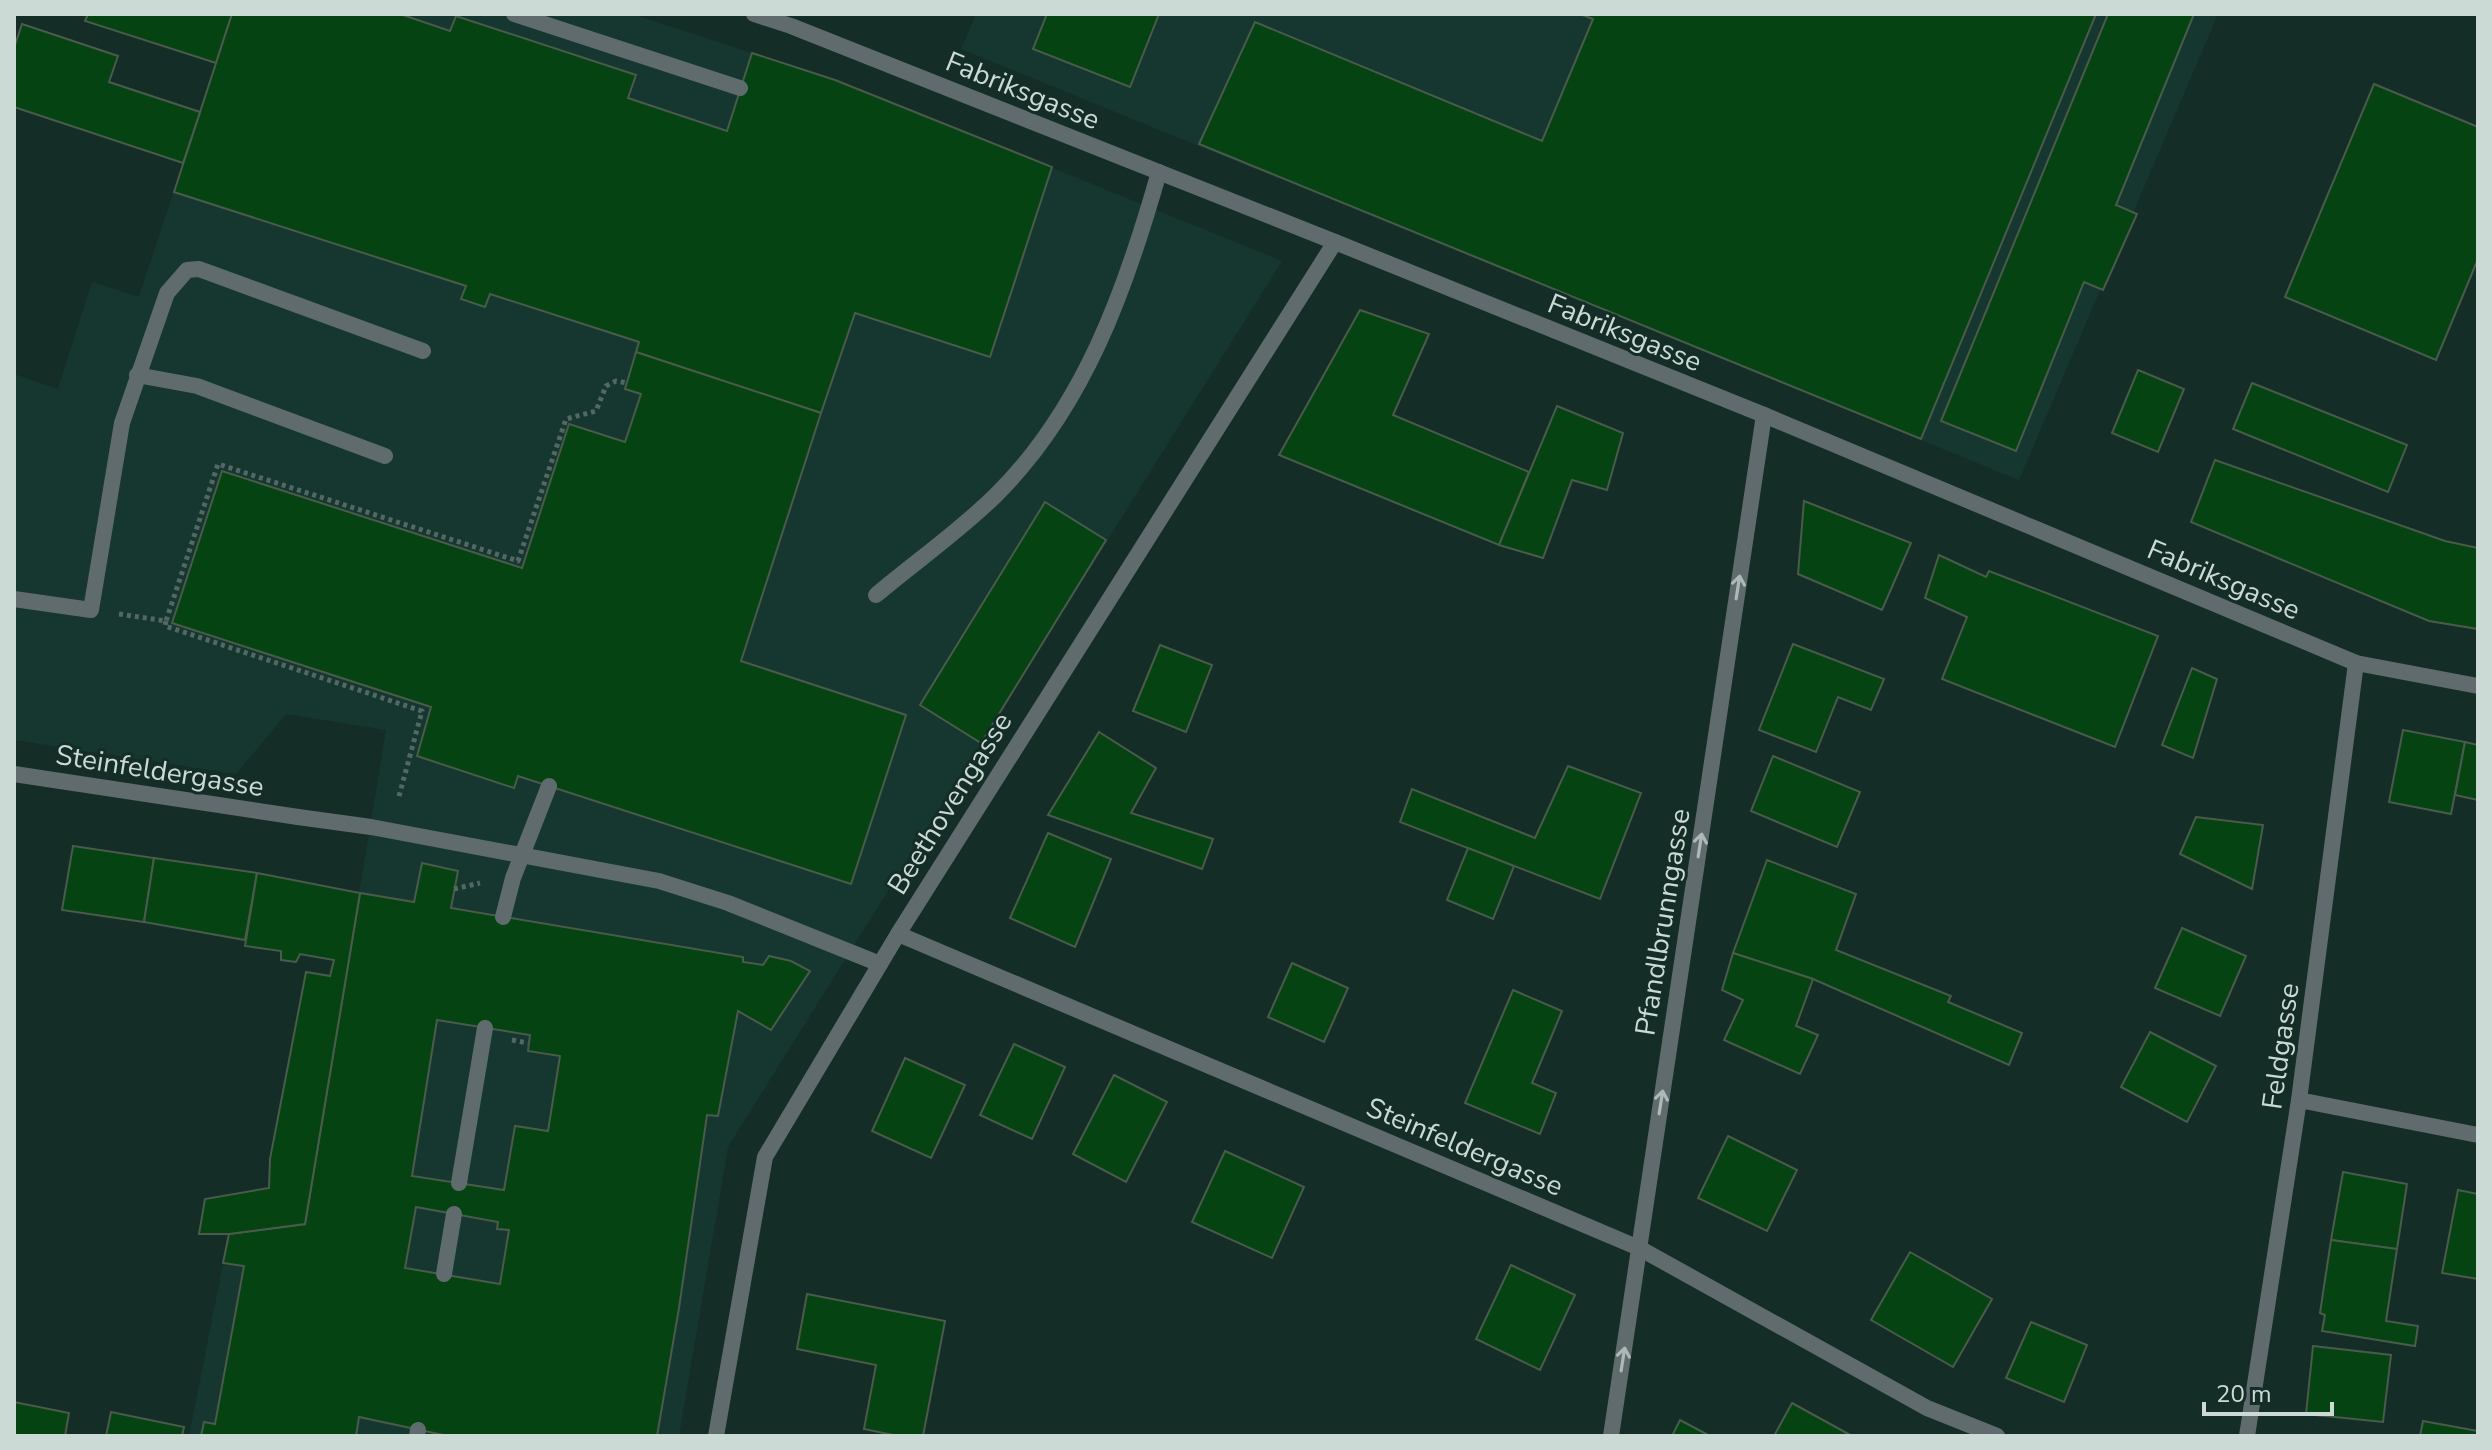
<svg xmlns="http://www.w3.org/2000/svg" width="2492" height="1450" font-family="'Nunito Sans',sans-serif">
  <rect width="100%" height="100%" fill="#152d27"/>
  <g fill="#163730">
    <polygon points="232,14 632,14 835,80 1282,261 728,1147 679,1436 189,1436 229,1234 305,1223 386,730 286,714 236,774 14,740 14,374 58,389 92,282 139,297"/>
    <polygon points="976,14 2218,14 2019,480 961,49"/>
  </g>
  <g fill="#054313" stroke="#4a5a4b" stroke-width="2" fill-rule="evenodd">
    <polygon points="88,14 232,14 216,63 85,21"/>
    <polygon points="232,14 400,14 450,31 456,16 636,75 628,98 727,131 752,53 835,80 1052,167 990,357 855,313 821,413 636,352 639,342 490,294 485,307 461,299 466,286 174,192"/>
    <polygon points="1047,14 1159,14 1130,87 1033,49"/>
    <polygon points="1580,14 2096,14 1921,439 1199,144 1255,22 1542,141 1593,19"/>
    <polygon points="2108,14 2194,14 2116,205 2137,214 2103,290 2084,282 2016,451 1941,421"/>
    <polygon points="22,24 118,56 109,82 200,112 183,163 14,107 14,48"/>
    <polygon points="2374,84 2478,127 2478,259 2436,360 2285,297"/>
    <polygon points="1360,310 1429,334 1393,415 1529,472 1499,545 1279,455"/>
    <polygon points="636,352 821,413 741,661 906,715 851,884 518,776 514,788 417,756 431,707 172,623 222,471 522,568 569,424 625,442 641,394 625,389"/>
    <polygon points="2138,370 2184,389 2158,452 2112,433"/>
    <polygon points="2252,383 2407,445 2388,492 2233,429"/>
    <polygon points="1557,406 1623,433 1607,490 1572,480 1543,558 1499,545"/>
    <polygon points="2215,460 2445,541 2478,548 2478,629 2429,621 2191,522"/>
    <polygon points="1804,501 1911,543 1882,610 1798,574"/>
    <polygon points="1045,502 1106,540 981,743 920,705"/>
    <polygon points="1939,555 1986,577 1989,571 2158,636 2115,747 1942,679 1967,617 1925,598"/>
    <polygon points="1793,644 1884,679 1871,710 1838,697 1816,752 1759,730"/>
    <polygon points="1160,645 1212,665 1186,732 1133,711"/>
    <polygon points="2192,668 2217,679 2193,758 2162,745"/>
    <polygon points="2403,730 2465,742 2451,814 2389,802"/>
    <polygon points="1099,732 1156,768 1131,813 1213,839 1202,869 1048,815"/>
    <polygon points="2465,742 2478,745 2478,800 2455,795"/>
    <polygon points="1773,756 1860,792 1837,847 1751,811"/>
    <polygon points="1568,766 1641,793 1600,899 1400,822 1412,789 1535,838"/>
    <polygon points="2196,817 2263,825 2252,889 2180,854"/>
    <polygon points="1048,833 1111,859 1075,947 1010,918"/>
    <polygon points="73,846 154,858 144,922 62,910"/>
    <polygon points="1468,848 1514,866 1493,919 1447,900"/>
    <polygon points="154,858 257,873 245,940 144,922"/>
    <polygon points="1767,860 1856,894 1836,950 1951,996 1948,1002 2022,1033 2009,1065 1813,979 1733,953"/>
    <path d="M422,863L458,871L451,908L743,957V962L763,965L769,956L791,961L810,971L771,1030L738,1011L718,1116L707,1115L679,1308L657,1436H448L359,1417L356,1436H201L204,1422L215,1424L244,1266L223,1263L229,1234L305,1224L360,893L414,902ZM437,1020L530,1035L528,1051L560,1056L548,1131L515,1126L504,1190L412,1176ZM416,1207L498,1222L497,1229L509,1230L500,1284L405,1268Z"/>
    <polygon points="257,873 360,893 305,1224 229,1234 199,1234 205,1199 269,1188 270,1159 306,972 330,976 334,960 300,954 296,962 281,960 281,951 245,946"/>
    <polygon points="2182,928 2246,956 2220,1016 2155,988"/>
    <polygon points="1733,953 1813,979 1796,1026 1818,1035 1800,1074 1724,1040 1743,1000 1722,990"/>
    <polygon points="1292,963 1348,988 1324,1042 1268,1017"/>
    <polygon points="1513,990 1562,1011 1532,1083 1556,1093 1540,1134 1465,1103"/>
    <polygon points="2150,1032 2216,1066 2187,1122 2121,1087"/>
    <polygon points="1014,1044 1065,1067 1032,1139 980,1115"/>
    <polygon points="905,1058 965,1085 931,1158 872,1131"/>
    <polygon points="1114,1075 1167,1102 1126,1182 1073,1154"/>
    <polygon points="1728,1136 1797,1170 1767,1231 1698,1198"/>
    <polygon points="1225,1151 1304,1187 1272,1258 1192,1222"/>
    <polygon points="2343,1172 2407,1184 2397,1249 2331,1240"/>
    <polygon points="2458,1190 2478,1194 2478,1279 2442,1273"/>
    <polygon points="2331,1240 2397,1249 2386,1321 2418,1326 2415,1346 2322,1331 2325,1315 2320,1313"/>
    <polygon points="1910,1252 1992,1299 1953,1367 1871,1320"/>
    <polygon points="1511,1265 1575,1295 1540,1370 1476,1339"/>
    <polygon points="807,1294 945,1321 923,1436 898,1436 864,1429 876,1365 797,1349"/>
    <polygon points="2031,1322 2087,1345 2064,1402 2006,1378"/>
    <polygon points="2313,1346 2391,1355 2383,1422 2306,1414"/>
    <polygon points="14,1402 69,1413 65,1436 14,1436"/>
    <polygon points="1792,1403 1852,1436 1774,1436"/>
    <polygon points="111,1412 184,1427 182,1436 106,1436"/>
    <polygon points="1680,1420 1710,1436 1672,1436"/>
    <polygon points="2423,1421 2478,1431 2478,1436 2420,1436"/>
  </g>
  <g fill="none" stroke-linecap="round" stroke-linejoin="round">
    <g stroke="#546863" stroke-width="5" stroke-dasharray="4 4" stroke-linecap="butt">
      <polyline points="119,614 166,621 218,464 518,561 566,419 596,411 606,386 616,381 627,383"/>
      <polyline points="166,621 165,626 422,711 398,800"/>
      <polyline points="454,889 480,883"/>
      <polyline points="512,1040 528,1043"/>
    </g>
    <g stroke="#606b6d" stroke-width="16">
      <polyline points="514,14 740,88"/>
      <polyline points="137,375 197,386 385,456"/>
      <path d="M876,595C915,562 961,530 997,494C1084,407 1126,289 1159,172"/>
      <polyline points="14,599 91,610 122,423 167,293 187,270 199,269 423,351"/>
      <polyline points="298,817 371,827 659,881 728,903 880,964"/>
      <polyline points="503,917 513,878 549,786"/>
      <polyline points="459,1183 485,1028"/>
      <polyline points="444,1274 454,1214"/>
      <polyline points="417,1436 418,1430"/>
    </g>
    <g stroke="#606b6d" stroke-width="16">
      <polyline points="754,14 791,26 1335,242 1764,415 2356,663 2478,686"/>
      <polyline points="14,774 298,817"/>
      <polyline points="898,934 1639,1248 1927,1408 1997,1436"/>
      <polyline points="2299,1100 2478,1135"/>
      <polyline points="716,1436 765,1157 898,934 1335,242"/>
      <polyline points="1611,1436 1764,415"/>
      <polyline points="2247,1436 2299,1100 2356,663"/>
    </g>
  </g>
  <defs><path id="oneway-shaft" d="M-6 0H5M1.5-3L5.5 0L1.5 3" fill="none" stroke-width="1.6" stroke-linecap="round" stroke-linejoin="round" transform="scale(2)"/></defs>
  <g stroke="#acb9b6">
    <use href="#oneway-shaft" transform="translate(1738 587) rotate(-81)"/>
    <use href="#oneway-shaft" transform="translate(1700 845) rotate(-81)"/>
    <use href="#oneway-shaft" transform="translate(1661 1102) rotate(-81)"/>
    <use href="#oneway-shaft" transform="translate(1623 1359) rotate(-81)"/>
  </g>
  <g text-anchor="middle" stroke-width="6" stroke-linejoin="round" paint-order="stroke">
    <g font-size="28" fill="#ccdad6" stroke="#152d27">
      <text transform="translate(1023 90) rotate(22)" y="10">Fabriksgasse</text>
      <text transform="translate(1625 332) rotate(22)" y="10">Fabriksgasse</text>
      <text transform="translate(2224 579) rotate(23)" y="10">Fabriksgasse</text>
      <text transform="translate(160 770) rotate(9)" y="10">Steinfeldergasse</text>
      <text transform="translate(949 803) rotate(-58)" y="10">Beethovengasse</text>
      <text transform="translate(1662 922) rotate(-81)" y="10">Pfandlbrunngasse</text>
      <text transform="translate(2280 1046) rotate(-82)" y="10">Feldgasse</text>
      <text transform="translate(1465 1146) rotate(23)" y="10">Steinfeldergasse</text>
    </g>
  </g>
  <rect width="2492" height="1450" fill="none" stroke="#ccdad6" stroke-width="32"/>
  <path d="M2204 1402v12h128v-12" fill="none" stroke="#ccdad6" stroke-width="4"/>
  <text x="2216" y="1402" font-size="24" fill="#ccdad6" stroke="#152d27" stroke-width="6" paint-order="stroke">20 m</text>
</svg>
